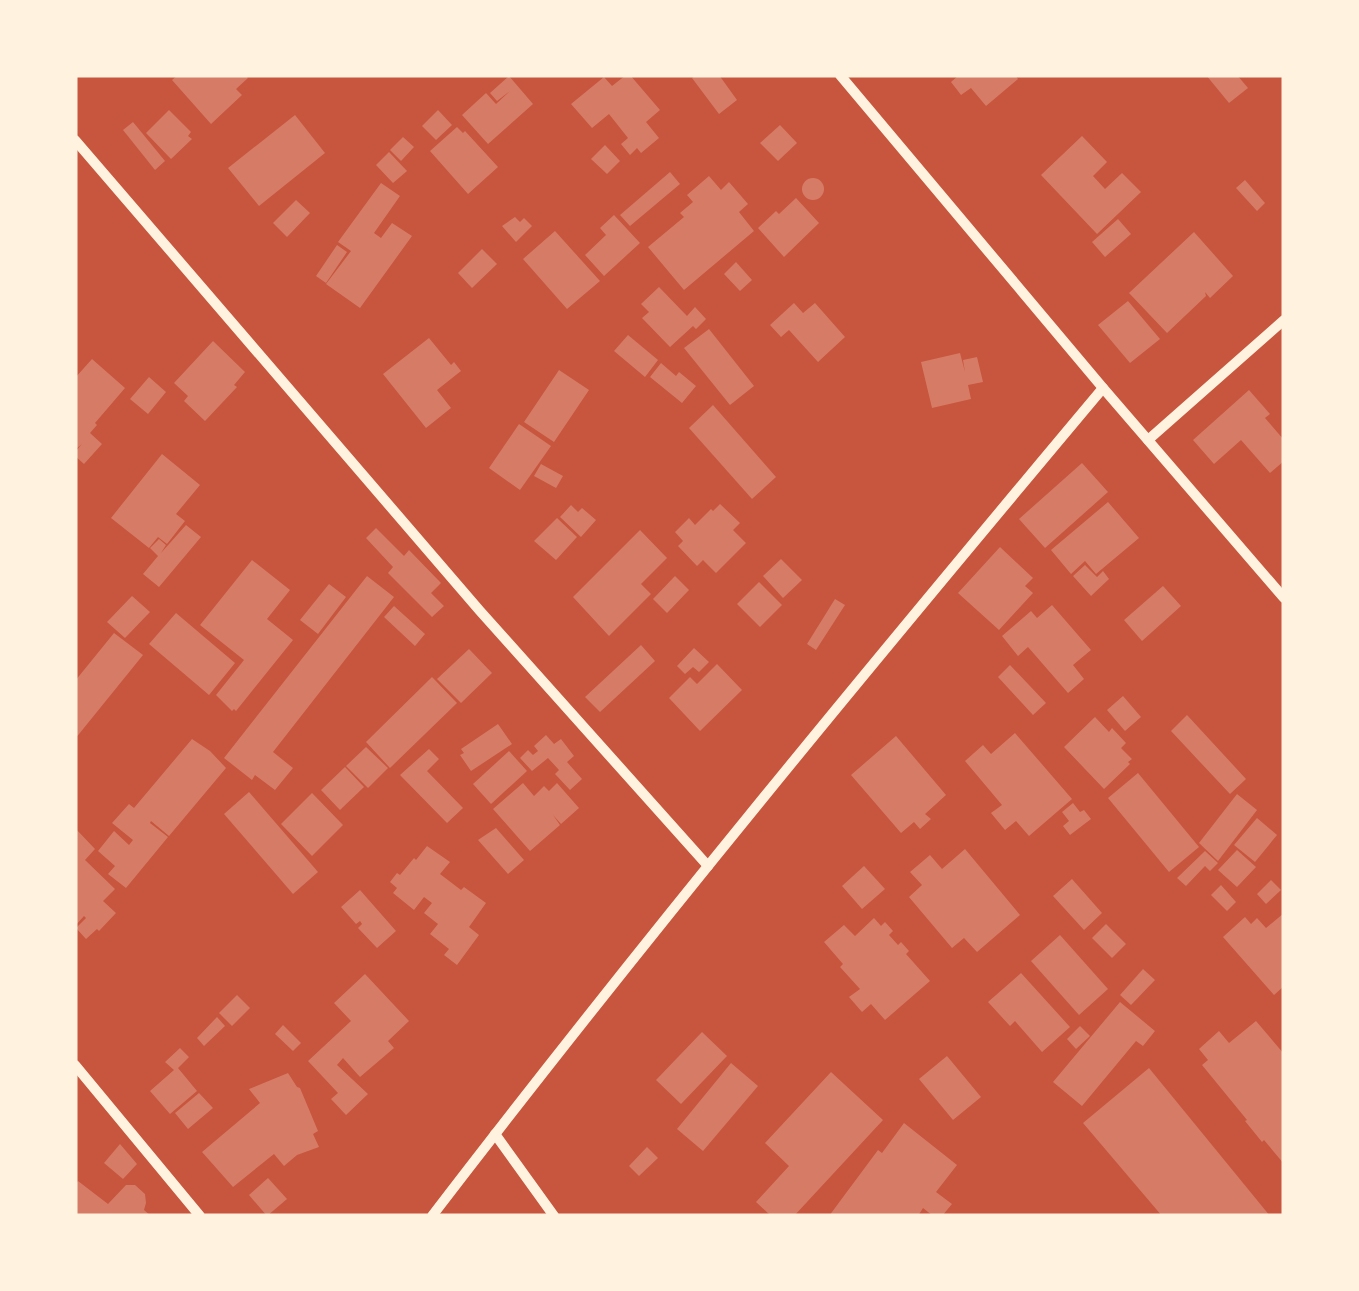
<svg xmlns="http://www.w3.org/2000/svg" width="1359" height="1291" viewBox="0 0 1359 1291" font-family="Poppins,sans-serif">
  <rect width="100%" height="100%" fill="#c8553d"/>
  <g fill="#d67c66">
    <path d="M 178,75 L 245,75 L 248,78 L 236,89 L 242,95 L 211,124 L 172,80 Z"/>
    <path d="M 626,75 L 630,75 L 660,110 L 646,122 L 659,138 L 641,153 L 637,148 L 630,155 L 621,144 L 628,138 L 609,114 L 592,128 L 571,104 L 604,77 L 612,86 Z"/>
    <path d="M 696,75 L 719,75 L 737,100 L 719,114 L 692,78 Z"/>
    <path d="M 959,75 L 1015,75 L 1018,79 L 986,106 L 971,88 L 961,95 L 951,82 Z"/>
    <path d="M 1206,75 L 1237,75 L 1248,88 L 1229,103 Z"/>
    <path d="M 509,76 L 533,104 L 488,144 L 462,115 L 486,93 L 496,104 L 510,91 L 497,101 L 490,93 Z"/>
    <path d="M 169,110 L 191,132 L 188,136 L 192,139 L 171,159 L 146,133 Z"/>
    <path d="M 438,110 L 452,125 L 436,140 L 422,126 Z"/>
    <path d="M 295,115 L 325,153 L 259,206 L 228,168 Z"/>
    <path d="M 133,122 L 165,161 L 155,170 L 123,130 Z"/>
    <path d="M 780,125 L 797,143 L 778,161 L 760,143 Z"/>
    <path d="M 457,127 L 463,133 L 465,131 L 498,167 L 468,194 L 430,151 Z"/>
    <path d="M 1082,136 L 1107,162 L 1093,176 L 1105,189 L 1122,173 L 1141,192 L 1097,234 L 1041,175 Z"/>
    <path d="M 403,137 L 414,147 L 401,161 L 390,150 Z"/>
    <path d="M 605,145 L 620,161 L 607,174 L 591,159 Z"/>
    <path d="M 389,152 L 407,171 L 393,183 L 376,165 Z"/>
    <path d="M 670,172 L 680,184 L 630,226 L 620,215 Z"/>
    <path d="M 709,176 L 721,190 L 729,182 L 748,204 L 739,212 L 754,231 L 684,290 L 648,247 L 684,217 L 680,213 L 693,202 L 687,195 Z"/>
    <circle cx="813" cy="189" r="11"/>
    <path d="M 1245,180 L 1265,203 L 1257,211 L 1236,188 Z"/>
    <path d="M 381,183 L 400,196 L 374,233 L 381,238 L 392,223 L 412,236 L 360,308 L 326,284 L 351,251 L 338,242 Z"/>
    <path d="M 796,198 L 819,223 L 784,257 L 758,228 L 776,211 L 779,214 Z"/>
    <path d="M 296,200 L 310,213 L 287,237 L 273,223 Z"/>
    <path d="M 614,215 L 640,243 L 604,276 L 585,255 L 606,235 L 600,228 Z"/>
    <path d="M 515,217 L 520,222 L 524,218 L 532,226 L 516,242 L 502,226 Z"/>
    <path d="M 1118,219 L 1131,234 L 1105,257 L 1092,242 Z"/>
    <path d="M 555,231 L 600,281 L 567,309 L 523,259 Z"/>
    <path d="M 1194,232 L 1233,276 L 1210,298 L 1205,292 L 1206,296 L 1167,333 L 1129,293 Z"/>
    <path d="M 337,245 L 347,252 L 326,283 L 316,276 Z"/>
    <path d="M 482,249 L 497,264 L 472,288 L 458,273 Z"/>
    <path d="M 736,262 L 752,280 L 740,291 L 724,274 Z"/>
    <path d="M 659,287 L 687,316 L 695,307 L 706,319 L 696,329 L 693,326 L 670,347 L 642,318 L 649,312 L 641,304 Z"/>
    <path d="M 1128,301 L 1160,339 L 1130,363 L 1098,325 Z"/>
    <path d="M 794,303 L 803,313 L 815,303 L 845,337 L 818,362 L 789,330 L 781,337 L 770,325 Z"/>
    <path d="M 709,329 L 754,386 L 730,405 L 684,348 Z"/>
    <path d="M 628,335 L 658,360 L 645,377 L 614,351 Z"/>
    <path d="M 429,338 L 451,365 L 454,362 L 461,371 L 437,390 L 451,408 L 426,428 L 383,374 Z"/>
    <path d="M 213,341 L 245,372 L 234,385 L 237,387 L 205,421 L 184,401 L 188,396 L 174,383 Z"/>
    <path d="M 960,353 L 965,372 L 963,360 L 977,357 L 983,382 L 968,385 L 971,399 L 932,408 L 921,362 Z"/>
    <path d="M 92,359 L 125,388 L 95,423 L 97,425 L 90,433 L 102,444 L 84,464 L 75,456 L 75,452 L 82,444 L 75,450 L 75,378 Z"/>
    <path d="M 661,363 L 676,376 L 679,372 L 696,386 L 682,403 L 650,377 Z"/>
    <path d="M 559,370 L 589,390 L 554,442 L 524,422 Z"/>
    <path d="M 149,377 L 166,392 L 148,414 L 130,399 Z"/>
    <path d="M 1249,390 L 1270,414 L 1265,418 L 1284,440 L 1284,461 L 1270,473 L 1241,440 L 1214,464 L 1193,440 Z"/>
    <path d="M 713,405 L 776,477 L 752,499 L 689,428 Z"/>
    <path d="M 519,424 L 551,446 L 520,490 L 489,468 Z"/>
    <path d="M 162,454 L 200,485 L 176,514 L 185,521 L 167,544 L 158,537 L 149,548 L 111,518 Z"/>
    <path d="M 1082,463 L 1108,492 L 1045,548 L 1019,519 Z"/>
    <path d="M 541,464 L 563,476 L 556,488 L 534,476 Z"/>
    <path d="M 1108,502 L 1139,538 L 1096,574 L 1085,561 L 1071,574 L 1051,550 Z"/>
    <path d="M 720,504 L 740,523 L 733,530 L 746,543 L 716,573 L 703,560 L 697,566 L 678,546 L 683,541 L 675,532 L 689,518 L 695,525 L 711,509 L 713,511 Z"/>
    <path d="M 571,505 L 578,512 L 582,508 L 596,520 L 581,537 L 560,517 Z"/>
    <path d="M 557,518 L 577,537 L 556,560 L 534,541 Z"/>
    <path d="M 186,525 L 201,537 L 159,587 L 143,574 L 158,556 L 150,548 L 159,539 L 166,545 L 161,553 Z"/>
    <path d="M 376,528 L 404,556 L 409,550 L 441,583 L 431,593 L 444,606 L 432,617 L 388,573 L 393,567 L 366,538 Z"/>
    <path d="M 640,530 L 667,558 L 641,584 L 651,594 L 609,636 L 573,597 Z"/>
    <path d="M 1000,547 L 1033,578 L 1025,586 L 1033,593 L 999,630 L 958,593 Z"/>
    <path d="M 781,559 L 802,580 L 783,598 L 763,576 Z"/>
    <path d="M 252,560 L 290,590 L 267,619 L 293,640 L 236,711 L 234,709 L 232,711 L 216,695 L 244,660 L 200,625 Z"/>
    <path d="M 1085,565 L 1097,577 L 1103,571 L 1109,579 L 1091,596 L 1073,576 Z"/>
    <path d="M 367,576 L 394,597 L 273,752 L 293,768 L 275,790 L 255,775 L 252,780 L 224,758 Z"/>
    <path d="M 675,576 L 689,590 L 667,613 L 653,599 Z"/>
    <path d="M 759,582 L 782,605 L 760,627 L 737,604 Z"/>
    <path d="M 329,584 L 346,597 L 318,634 L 300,620 Z"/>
    <path d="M 1163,586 L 1181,606 L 1142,641 L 1124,620 Z"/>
    <path d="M 132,596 L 150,612 L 125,638 L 107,622 Z"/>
    <path d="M 835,599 L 845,605 L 816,650 L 807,644 Z"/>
    <path d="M 1052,605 L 1091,650 L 1073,665 L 1084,679 L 1068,693 L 1028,647 L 1018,656 L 1002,636 L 1031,611 L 1037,618 Z"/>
    <path d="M 394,606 L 425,634 L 415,646 L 384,617 Z"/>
    <path d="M 176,613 L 235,663 L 209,695 L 149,644 Z"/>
    <path d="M 114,633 L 143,655 L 75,739 L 75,681 Z"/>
    <path d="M 641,645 L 655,661 L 600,712 L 585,697 Z"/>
    <path d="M 694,648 L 709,662 L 699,672 L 693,667 L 685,674 L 677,666 Z"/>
    <path d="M 469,649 L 492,673 L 461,703 L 437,679 Z"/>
    <path d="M 717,664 L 742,690 L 700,731 L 669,698 L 690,677 L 697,684 Z"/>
    <path d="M 1010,665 L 1046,703 L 1033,715 L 998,677 Z"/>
    <path d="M 432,677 L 457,703 L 390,768 L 366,742 Z"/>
    <path d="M 1123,696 L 1141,717 L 1125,731 L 1107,710 Z"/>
    <path d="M 1187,715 L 1246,779 L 1230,794 L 1171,731 Z"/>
    <path d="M 1095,717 L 1109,732 L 1112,728 L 1126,743 L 1121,748 L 1132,759 L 1128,762 L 1130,764 L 1104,789 L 1064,747 Z"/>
    <path d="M 498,724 L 512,744 L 471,771 L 460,755 L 464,753 L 461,749 Z"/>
    <path d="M 1015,733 L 1072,799 L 1029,836 L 1016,821 L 1005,830 L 991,813 L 1002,805 L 965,761 L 983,745 L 991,754 Z"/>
    <path d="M 546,735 L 554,744 L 561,739 L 574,756 L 567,762 L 582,779 L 570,790 L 555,774 L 559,770 L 548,758 L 532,771 L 520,758 L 528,750 L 533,755 L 538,751 L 534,746 Z"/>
    <path d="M 896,736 L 946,795 L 925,814 L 931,819 L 920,829 L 914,822 L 901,833 L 851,775 Z"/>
    <path d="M 192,739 L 210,751 L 226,768 L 169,836 L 151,821 L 150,823 L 168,837 L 126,888 L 108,874 L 115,866 L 98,851 L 114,831 L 129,845 L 133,840 L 112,823 L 129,804 L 134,808 Z"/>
    <path d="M 366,747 L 388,768 L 368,788 L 346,766 Z"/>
    <path d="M 429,749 L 439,759 L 427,771 L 463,808 L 447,823 L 400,775 Z"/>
    <path d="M 509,751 L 527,771 L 491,804 L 473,784 Z"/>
    <path d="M 345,767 L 364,787 L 340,810 L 321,790 Z"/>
    <path d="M 1138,773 L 1199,847 L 1169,872 L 1108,798 Z"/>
    <path d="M 523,783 L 534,796 L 544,786 L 549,791 L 557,783 L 579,808 L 561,824 L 553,815 L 560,825 L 530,851 L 493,809 Z"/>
    <path d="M 249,792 L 318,872 L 293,894 L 224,814 Z"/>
    <path d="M 312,793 L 343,825 L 312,856 L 281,824 Z"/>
    <path d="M 1237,794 L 1257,810 L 1218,861 L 1199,843 Z"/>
    <path d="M 1073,803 L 1080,812 L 1084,810 L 1091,819 L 1070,835 L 1063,826 L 1069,821 L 1062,812 Z"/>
    <path d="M 1257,818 L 1277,835 L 1255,862 L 1234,845 Z"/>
    <path d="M 75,828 L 95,849 L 85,860 L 115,889 L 103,901 L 116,913 L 99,931 L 97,929 L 86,939 L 76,928 L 86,918 L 84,916 L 75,926 Z"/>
    <path d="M 496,828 L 524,860 L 508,874 L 478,840 Z"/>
    <path d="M 427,846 L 450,862 L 440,874 L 461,890 L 464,887 L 486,903 L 469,927 L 479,935 L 457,965 L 444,955 L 449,949 L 430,934 L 438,924 L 424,913 L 432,903 L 424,897 L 414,910 L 393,893 L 397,888 L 390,882 L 397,873 L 400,875 L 414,858 L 416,860 Z"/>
    <path d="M 965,849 L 1020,915 L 977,952 L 964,938 L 952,948 L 909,897 L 922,885 L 910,872 L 930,855 L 942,869 Z"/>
    <path d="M 1237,850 L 1256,867 L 1237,887 L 1218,870 Z"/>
    <path d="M 1205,851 L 1218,863 L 1210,871 L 1205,866 L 1186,886 L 1177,878 Z"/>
    <path d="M 864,866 L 885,889 L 862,909 L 842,886 Z"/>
    <path d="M 1072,879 L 1102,913 L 1084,930 L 1053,896 Z"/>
    <path d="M 1271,880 L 1281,890 L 1266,904 L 1257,894 Z"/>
    <path d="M 1221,885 L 1236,902 L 1227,911 L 1211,895 Z"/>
    <path d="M 360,890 L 396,931 L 377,948 L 358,928 L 362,924 L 360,921 L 356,924 L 341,907 Z"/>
    <path d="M 1284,913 L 1284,986 L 1274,995 L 1223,937 L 1245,917 L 1251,924 L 1257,918 L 1266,928 Z"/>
    <path d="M 874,918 L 881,926 L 885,922 L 893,931 L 889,935 L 898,945 L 901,942 L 909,951 L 906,954 L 930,981 L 885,1020 L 871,1004 L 862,1012 L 849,997 L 860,989 L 840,967 L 843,964 L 824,942 L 844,925 L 855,936 Z"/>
    <path d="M 1106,924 L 1126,944 L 1112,958 L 1092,938 Z"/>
    <path d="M 1060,935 L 1108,989 L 1079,1015 L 1031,961 Z"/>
    <path d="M 1143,969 L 1155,980 L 1131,1005 L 1120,995 Z"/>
    <path d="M 1021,973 L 1070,1027 L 1042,1052 L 1015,1021 L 1010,1026 L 988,1002 Z"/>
    <path d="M 365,974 L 409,1021 L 388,1041 L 394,1048 L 360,1077 L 343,1058 L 337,1065 L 368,1094 L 346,1115 L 331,1099 L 338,1093 L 308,1061 L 351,1021 L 334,1003 Z"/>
    <path d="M 237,995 L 250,1008 L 232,1026 L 219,1013 Z"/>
    <path d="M 1120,1002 L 1155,1031 L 1143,1046 L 1136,1041 L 1082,1106 L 1053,1082 Z"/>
    <path d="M 217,1017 L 225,1026 L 204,1046 L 197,1038 Z"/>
    <path d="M 1256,1021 L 1284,1054 L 1284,1164 L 1264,1140 L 1262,1142 L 1245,1121 L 1247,1120 L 1202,1065 L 1208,1060 L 1199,1049 L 1219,1031 L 1229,1043 Z"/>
    <path d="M 283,1025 L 301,1043 L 293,1051 L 275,1034 Z"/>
    <path d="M 1080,1026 L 1090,1036 L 1076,1049 L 1067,1039 Z"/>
    <path d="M 702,1032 L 727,1056 L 681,1104 L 656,1080 Z"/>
    <path d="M 180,1048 L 189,1057 L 178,1068 L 197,1091 L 170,1114 L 150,1091 L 174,1070 L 165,1062 Z"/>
    <path d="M 947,1056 L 981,1097 L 953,1120 L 919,1079 Z"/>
    <path d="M 731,1063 L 758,1086 L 703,1151 L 677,1129 Z"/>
    <path d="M 1149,1068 L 1270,1216 L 1162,1216 L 1083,1123 Z"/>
    <path d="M 831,1072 L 883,1120 L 794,1216 L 771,1216 L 756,1202 L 789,1166 L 765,1143 Z"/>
    <path d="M 288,1073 L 297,1087 L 300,1088 L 318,1131 L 313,1134 L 319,1147 L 297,1155 L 284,1166 L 274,1154 L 233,1187 L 202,1152 L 260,1103 L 249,1089 Z"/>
    <path d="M 199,1093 L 213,1108 L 188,1129 L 175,1113 Z"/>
    <path d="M 904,1123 L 957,1165 L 936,1192 L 952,1204 L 942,1216 L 933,1216 L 923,1208 L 918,1216 L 829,1216 L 878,1150 L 882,1153 Z"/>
    <path d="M 120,1144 L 137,1164 L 123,1179 L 104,1163 Z"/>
    <path d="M 647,1147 L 658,1158 L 639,1176 L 629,1166 Z"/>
    <path d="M 268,1178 L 287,1199 L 267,1216 L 249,1195 Z"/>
    <path d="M 78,1181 L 108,1204 L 126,1185 L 135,1185 L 145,1194 L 146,1203 L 144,1210 L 151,1216 L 75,1216 L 75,1185 Z"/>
  </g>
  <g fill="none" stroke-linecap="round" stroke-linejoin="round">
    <g stroke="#fff3e0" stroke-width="10">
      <path d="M 840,75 L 1103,388 L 1284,598"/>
      <path d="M 75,140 L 480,611 L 708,866"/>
      <path d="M 1148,440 L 1284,320"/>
      <path d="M 75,1065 L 200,1216"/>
      <path d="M 495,1134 L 554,1216"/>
      <path d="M 432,1216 C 648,934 875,660 1103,388"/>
    </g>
  </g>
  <rect width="1359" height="1291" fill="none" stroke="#fff3e0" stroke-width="155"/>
</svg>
